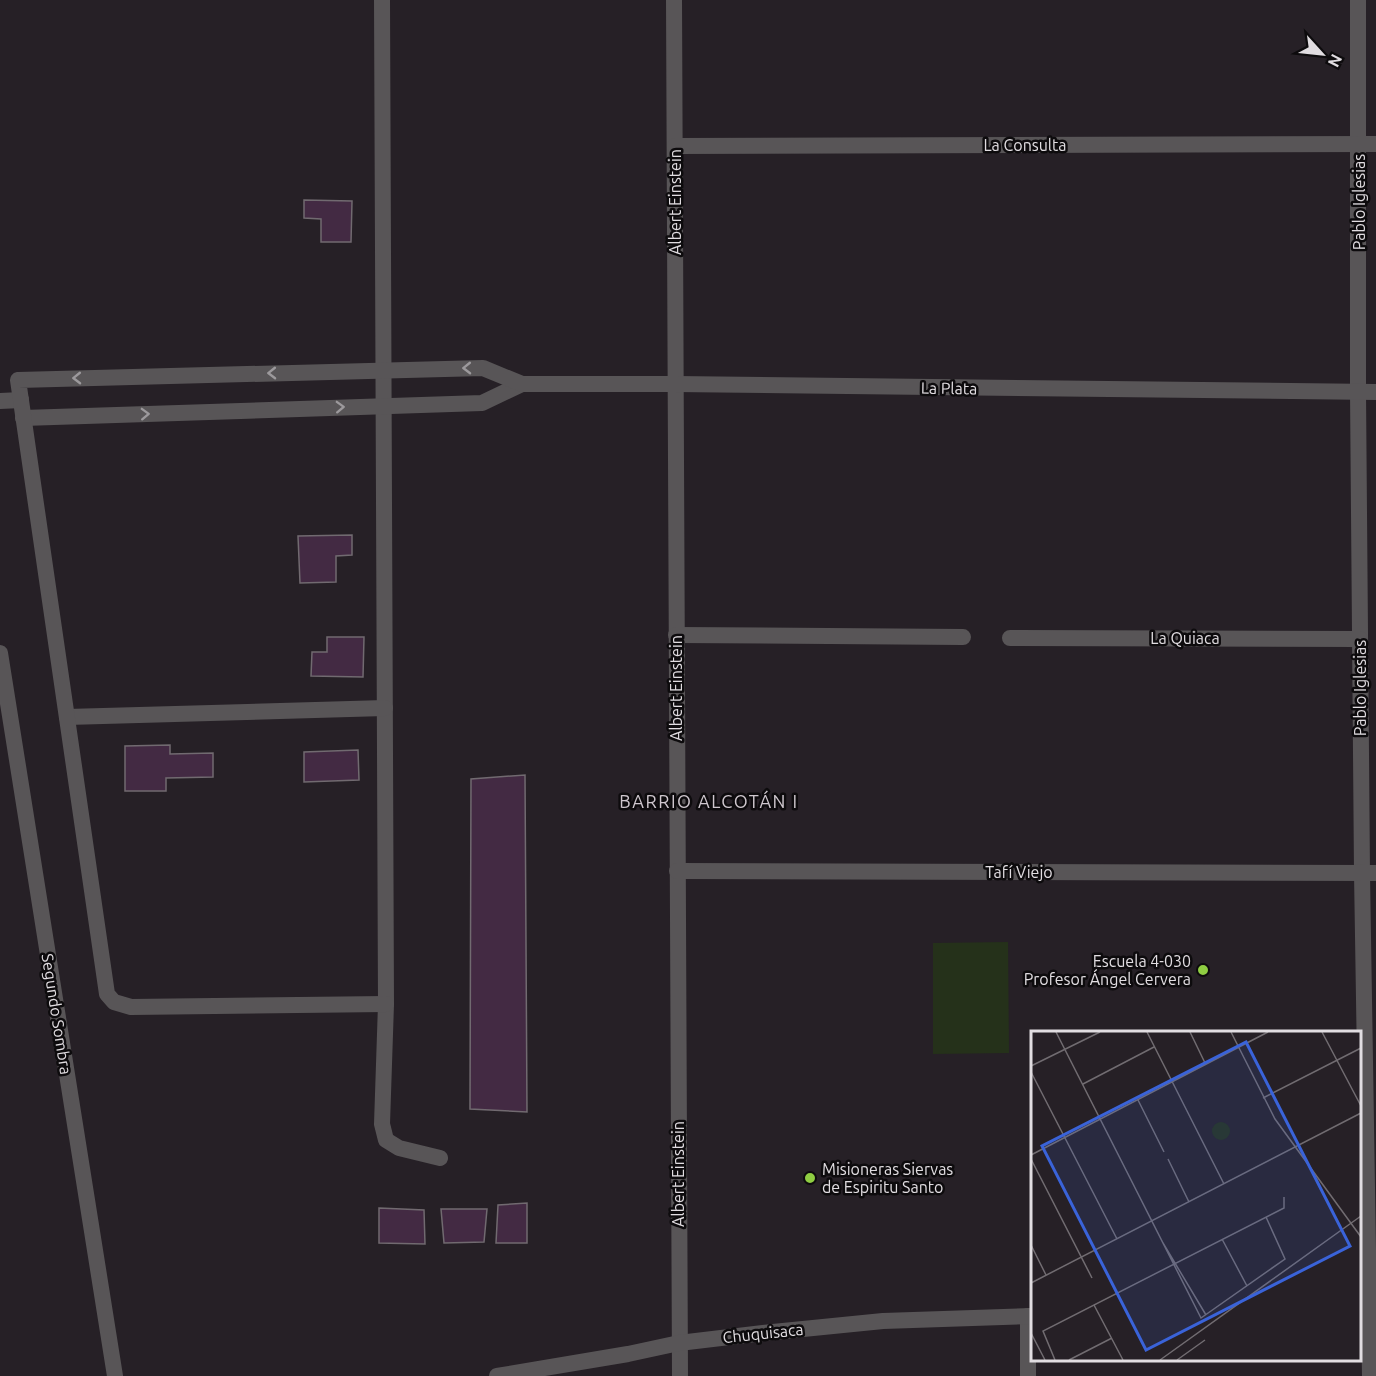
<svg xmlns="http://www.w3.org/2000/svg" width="1376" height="1376" viewBox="0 0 1376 1376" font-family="Ubuntu,sans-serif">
  <rect width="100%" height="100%" fill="#262026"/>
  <path fill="#25311a" d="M 1008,942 L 1009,1053 L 933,1054 L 933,943 Z"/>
  <g fill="#432a43" stroke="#716a70" stroke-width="1.5">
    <path d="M 304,200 L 352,201 L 351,242 L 321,242 L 321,219 L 304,218 Z"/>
    <path d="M 352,535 L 352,555 L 336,556 L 336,582 L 300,583 L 298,536 Z"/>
    <path d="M 327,637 L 364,637 L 363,677 L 311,676 L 312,652 L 327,652 Z"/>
    <path d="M 170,745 L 170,754 L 213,753 L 213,777 L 166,778 L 166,791 L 125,791 L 125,746 Z"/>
    <path d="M 358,750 L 359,780 L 304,782 L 304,752 Z"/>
    <path d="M 525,775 L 527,1112 L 470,1109 L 471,779 Z"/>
    <path d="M 527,1203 L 527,1243 L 496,1243 L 498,1205 Z"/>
    <path d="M 379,1208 L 424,1210 L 425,1244 L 379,1243 Z"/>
    <path d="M 441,1209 L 487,1209 L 484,1242 L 444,1243 Z"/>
  </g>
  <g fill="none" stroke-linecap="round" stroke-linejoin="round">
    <g stroke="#585557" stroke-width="16">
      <path d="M 382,0 L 386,1004 L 382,1124 L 386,1140 L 399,1148 L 440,1158"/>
      <path d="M 674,0 L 680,1376"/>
      <path d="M 1358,0 L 1358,392 L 1362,873 L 1370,1376"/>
      <path d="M 675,146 L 1376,144"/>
      <path d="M 0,401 L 21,400"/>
      <path d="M 23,418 L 482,403 L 522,384"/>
      <path d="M 676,635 L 963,637"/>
      <path d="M 1010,638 L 1360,639"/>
      <path d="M 67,717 L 385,708"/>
      <path d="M 677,871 L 1376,873"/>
      <path d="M 386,1004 L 131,1007 L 114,1002 L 107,994 L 18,380 L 483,368 L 522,384 L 675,384 L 1376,392"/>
      <path d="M 1028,1316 L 1028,1376"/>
    </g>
    <g stroke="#585557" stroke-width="16">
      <path d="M 0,653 L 115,1376"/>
      <path d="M 1360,1325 L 1376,1325"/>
      <path d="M 497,1376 L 628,1354 L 679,1343 L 763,1333 L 883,1321 L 1032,1316"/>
    </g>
  </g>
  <defs><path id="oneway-chevron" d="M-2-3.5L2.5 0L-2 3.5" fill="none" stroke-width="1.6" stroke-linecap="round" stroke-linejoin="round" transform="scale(1.5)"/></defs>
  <g stroke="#9c999c">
    <use href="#oneway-chevron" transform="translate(467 368) rotate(179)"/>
    <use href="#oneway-chevron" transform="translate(272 373) rotate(179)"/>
    <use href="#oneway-chevron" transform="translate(77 378) rotate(179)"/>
    <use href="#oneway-chevron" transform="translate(340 407) rotate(-2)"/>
    <use href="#oneway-chevron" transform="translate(145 414) rotate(-2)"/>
  </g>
  <g fill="#8fcd42" stroke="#0d0b0d" stroke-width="2">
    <circle cx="1203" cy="970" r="6"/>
    <circle cx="810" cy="1178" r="6"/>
  </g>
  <g text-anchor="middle" stroke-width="5" stroke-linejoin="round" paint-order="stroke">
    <g font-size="16" fill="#e1dde1" stroke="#0d0b0d">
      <text x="1025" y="151">La Consulta</text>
      <text transform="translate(675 202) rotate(-90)" y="6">Albert Einstein</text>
      <text transform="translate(1359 202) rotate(-90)" y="6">Pablo Iglesias</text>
      <text transform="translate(949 388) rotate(1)" y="6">La Plata</text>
      <text x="1185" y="644">La Quiaca</text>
      <text transform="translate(676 688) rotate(-90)" y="6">Albert Einstein</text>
      <text transform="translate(1360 688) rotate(-90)" y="6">Pablo Iglesias</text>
      <text x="1019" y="878">Tafí Viejo</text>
      <text transform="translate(57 1014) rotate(81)" y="6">Segundo Sombra</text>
      <text transform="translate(678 1174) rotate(-90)" y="6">Albert Einstein</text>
      <text transform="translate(763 1333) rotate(-6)" y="6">Chuquisaca</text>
    </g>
    <g font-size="16" fill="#e1dde1" stroke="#0d0b0d" text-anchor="end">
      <text x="1191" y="967">Escuela 4-030<tspan x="1191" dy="18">Profesor Ángel Cervera</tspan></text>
      <text x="822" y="1175" text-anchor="start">Misioneras Siervas<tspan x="822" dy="18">de Espiritu Santo</tspan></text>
    </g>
    <g font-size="18" letter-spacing="1.5" fill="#cfc7ce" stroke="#0d0b0d">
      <text x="709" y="808">BARRIO ALCOTÁN I</text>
    </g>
  </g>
  <g transform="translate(1031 1031)">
    <rect width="330" height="330" fill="#262026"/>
    <path d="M181 100a9 9 0 1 1 18 0a9 9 0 1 1-18 0Z" fill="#25311a"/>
    <path fill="none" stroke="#716c71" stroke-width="1.5" d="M 25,1 L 170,287 L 254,228 L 235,186M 116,1 L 193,153M 159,1 L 175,34M 200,1 L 244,88 L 330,206M 291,1 L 330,75M 0,35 L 69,1M 0,41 L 86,208M 52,53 L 123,16M 232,67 L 330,17M 107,69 L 133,121M 0,124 L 237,1M 0,128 L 61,247M 137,128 L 158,171M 191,208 L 216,255M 132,212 L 175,284M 0,214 L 15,244M 0,252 L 330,82M 63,274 L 92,329M 0,302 L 14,329M 24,329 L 12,300 L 253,177 L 253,166M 38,329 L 81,307M 129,329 L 330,185M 146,329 L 174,309"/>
    <path fill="#3a63d9" fill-opacity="0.15" stroke="#3a63d9" stroke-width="3" d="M 215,11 L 319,215 L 115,319 L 11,115 Z"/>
    <rect width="330" height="330" fill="none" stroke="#e1dde1" stroke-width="3"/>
  </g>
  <g transform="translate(1322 54) rotate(117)" stroke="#0d0b0d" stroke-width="4.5" paint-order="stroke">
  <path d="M0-4.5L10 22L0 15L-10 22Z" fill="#e1dde1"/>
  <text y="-9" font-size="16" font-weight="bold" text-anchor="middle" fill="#e1dde1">N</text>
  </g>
</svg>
